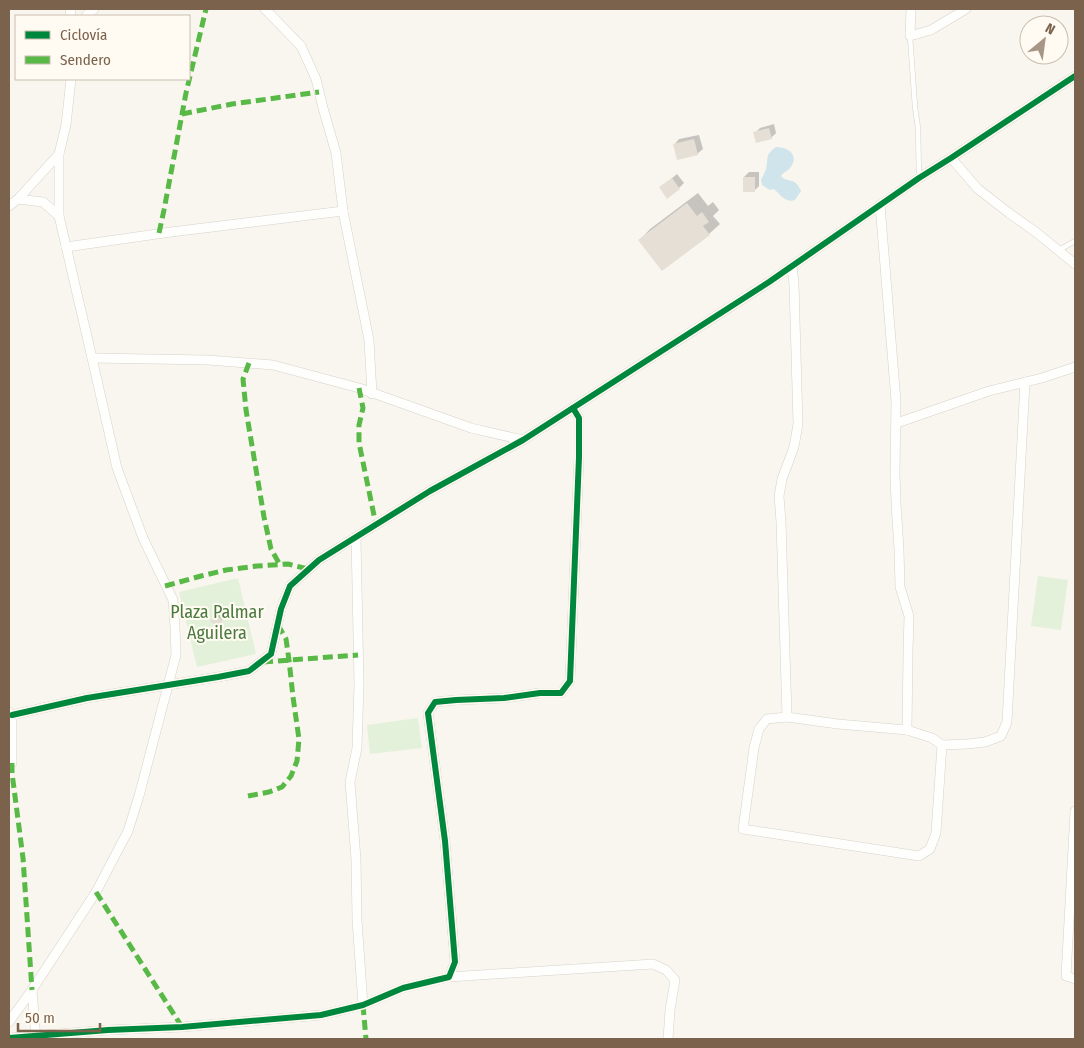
<svg xmlns="http://www.w3.org/2000/svg" width="1084" height="1048" viewBox="0 0 1084 1048" font-family="'Fira Sans Condensed',sans-serif">
  <rect width="100%" height="100%" fill="#f9f6ef"/>
  <g fill="#e4f1da">
    <path d="M 1038,576 L 1068,580 L 1061,630 L 1031,626 Z"/>
    <path d="M 238,578 L 256,654 L 197,667 L 179,592 Z"/>
    <path d="M 418,718 L 422,748 L 370,754 L 367,725 Z"/>
  </g>
  <path fill="#cfe5eb" d="M 776,147 C 788,147 800,155 790,168 C 787,172 784,171 781,176 C 788,184 795,176 801,191 L 795,200 C 785,203 781,195 774,189 L 770,190 L 762,185 L 761,180 C 763,176 765,172 766,169 C 769,157 764,156 776,147 Z"/>
  <g fill="#0003">
    <path d="M 774,124 L 776,133 L 771,138 L 755,133 L 760,128 Z"/>
    <path d="M 699,135 L 703,149 L 697,154 L 674,145 L 679,139 Z"/>
    <path d="M 749,172 L 759,172 L 759,186 L 754,191 L 744,177 Z"/>
    <path d="M 677,174 L 684,183 L 679,188 L 660,188 Z"/>
    <path d="M 698,193 L 708,206 L 713,202 L 719,210 L 713,216 L 720,224 L 709,234 L 640,240 L 650,229 Z"/>
    <path d="M 219,614 L 224,618 L 217,625 L 212,621 Z"/>
  </g>
  <g fill="#e6dfd6">
    <path d="M 769,128 L 772,139 L 756,143 L 753,132 Z"/>
    <path d="M 694,139 L 698,155 L 677,160 L 673,144 Z"/>
    <rect x="743" y="177" width="12" height="15"/>
    <path d="M 672,178 L 680,189 L 667,199 L 659,187 Z"/>
    <path d="M 687,203 L 697,216 L 702,212 L 709,222 L 703,226 L 710,235 L 662,271 L 638,240 Z"/>
    <path d="M 216,615 L 223,621 L 217,627 L 210,621 Z"/>
  </g>
  <g fill="none" stroke-linecap="round" stroke-linejoin="round">
    <g stroke="#d7d2ca" stroke-width="5.5">
      <g id="lane">
        <path d="M 910,36 L 915,107 L 918,128 L 919,177"/>
        <path d="M 1059,250 L 1075,241"/>
      </g>
    </g>
    <g stroke="#d7d2ca" stroke-width="10">
      <g id="street">
        <path d="M 70,9 L 71,16"/>
        <path d="M 265,9 L 301,46 L 316,79 L 323,108 L 336,153 L 343,211 L 369,340 L 372,394"/>
        <path d="M 911,9 L 910,36 L 931,30 L 966,9"/>
        <path d="M 86,16 L 94,9"/>
        <path d="M 951,158 L 978,189 L 1009,213 L 1037,233 L 1075,264"/>
        <path d="M 18,199 L 43,202 L 59,216"/>
        <path d="M 880,205 L 896,401 L 895,474 L 896,503 L 899,549 L 900,587 L 909,616 L 908,652 L 907,730"/>
        <path d="M 9,206 L 18,199 L 59,154 L 66,125 L 71,79"/>
        <path d="M 66,247 L 171,232 L 343,211"/>
        <path d="M 92,358 L 208,360 L 273,365 L 359,388 L 471,428 L 523,440"/>
        <path d="M 897,423 L 989,391 L 1042,378 L 1075,367"/>
        <path d="M 356,537 L 359,684 L 357,748 L 350,782 L 356,859 L 357,920 L 363,1005"/>
        <path d="M 9,712 L 12,715 L 12,763 L 9,763"/>
        <path d="M 12,715 L 87,698 L 218,677 L 249,671 L 271,654 L 281,609 L 290,586 L 319,560 L 430,491 L 523,440 L 769,282 L 919,178 L 951,158 L 1075,76"/>
        <path d="M 787,717 L 838,724 L 907,730 L 932,738 L 942,745 L 936,833 L 930,849 L 919,856 L 743,829 L 754,748 L 759,729 L 767,719 Z"/>
        <path d="M 787,717 L 781,522 L 779,496 L 782,479 L 794,447 L 798,424 L 794,284 L 792,266"/>
        <path d="M 942,745 L 968,744 L 985,742 L 1001,736 L 1007,722 L 1025,382"/>
        <path d="M 1075,811 L 1066,976 L 1075,979"/>
        <path d="M 449,977 L 653,964 L 666,970 L 675,980 L 670,1010 L 668,1039"/>
        <path d="M 32,990 L 36,1039"/>
        <path d="M 9,1022 L 32,990 L 96,892 L 128,831 L 139,796 L 176,655 L 175,627 L 173,600 L 143,538 L 117,468 L 92,358 L 59,216 L 59,154"/>
        <path d="M 9,1038 L 108,1030 L 182,1027 L 321,1015 L 363,1005 L 403,988 L 449,977 L 455,962 L 445,841 L 428,713 L 435,702 L 456,700 L 504,698 L 540,693 L 561,693 L 570,681 L 579,457 L 579,418 L 573,408"/>
      </g>
    </g>
    <use href="#lane" stroke="#fefefd" stroke-width="4.5"/>
    <use href="#street" stroke="#fefefd" stroke-width="9"/>
    <g stroke="#58b947" stroke-width="5" stroke-dasharray="10 5" stroke-linecap="butt">
      <path d="M 182,114 L 232,104 L 319,92"/>
      <path d="M 159,233 L 164,210 L 186,93 L 206,9"/>
      <path d="M 249,363 L 243,379 L 246,410 L 264,517 L 271,549 L 280,565"/>
      <path d="M 359,388 L 363,408 L 359,425 L 359,443 L 376,525"/>
      <path d="M 165,586 L 201,576 L 226,570 L 257,566 L 288,564 L 308,569"/>
      <path d="M 263,662 L 358,655"/>
      <path d="M 12,763 L 12,773 L 23,858 L 32,990"/>
      <path d="M 248,796 L 269,792 L 282,787 L 291,776 L 297,761 L 299,739 L 293,697 L 289,660 L 286,639 L 278,625"/>
      <path d="M 96,892 L 182,1027"/>
      <path d="M 363,1005 L 366,1039"/>
    </g>
    <g stroke="#fffbf2" stroke-width="9">
      <g id="cycleway">
        <path d="M 12,715 L 87,698 L 218,677 L 249,671 L 271,654 L 281,609 L 290,586 L 319,560 L 430,491 L 523,440 L 769,282 L 919,178 L 951,158 L 1075,76"/>
        <path d="M 9,1038 L 108,1030 L 182,1027 L 321,1015 L 363,1005 L 403,988 L 449,977 L 455,962 L 445,841 L 428,713 L 435,702 L 456,700 L 504,698 L 540,693 L 561,693 L 570,681 L 579,457 L 579,418 L 573,408"/>
      </g>
    </g>
    <use href="#cycleway" stroke="#00873e" stroke-width="6"/>
  </g>
  <g text-anchor="middle" stroke-width="4" stroke-linejoin="round" paint-order="stroke">
    <g font-size="18" fill="#4b7a40" stroke="#fffbf2">
      <text x="217" y="618">Plaza Palmar<tspan x="217" dy="21">Aguilera</tspan></text>
    </g>
  </g>
  <rect width="1084" height="1048" fill="none" stroke="#7b624c" stroke-width="20"/>
  <rect x="15" y="15" width="175" height="65" fill="#fffbf2" stroke="#cabeb0"/>
  <rect x="25" y="31" width="25" height="8" fill="#00873e" stroke="#cabeb0"/>
  <text x="60" y="40" font-size="15" fill="#7b624c">Ciclovía</text>
  <rect x="25" y="56" width="25" height="8" fill="#58b947" stroke="#cabeb0"/>
  <text x="60" y="65" font-size="15" fill="#7b624c">Sendero</text>
  <g transform="translate(1044 40) rotate(29)"><circle r="24" fill="#fffbf2" stroke="#cabeb0"/>
  <path d="M0-4L9 19L0 12L-9 19Z" fill="#a79685"/>
  <text y="-8" font-size="14" font-weight="bold" text-anchor="middle" fill="#7b624c">N</text>
  </g>
  <path d="M18 1023v8h82v-8" fill="none" stroke="#7b624c" stroke-width="2.5"/>
  <text x="25" y="1023" font-size="15" fill="#7b624c" stroke="#fffbf2" stroke-width="4" paint-order="stroke">50 m</text>
</svg>
